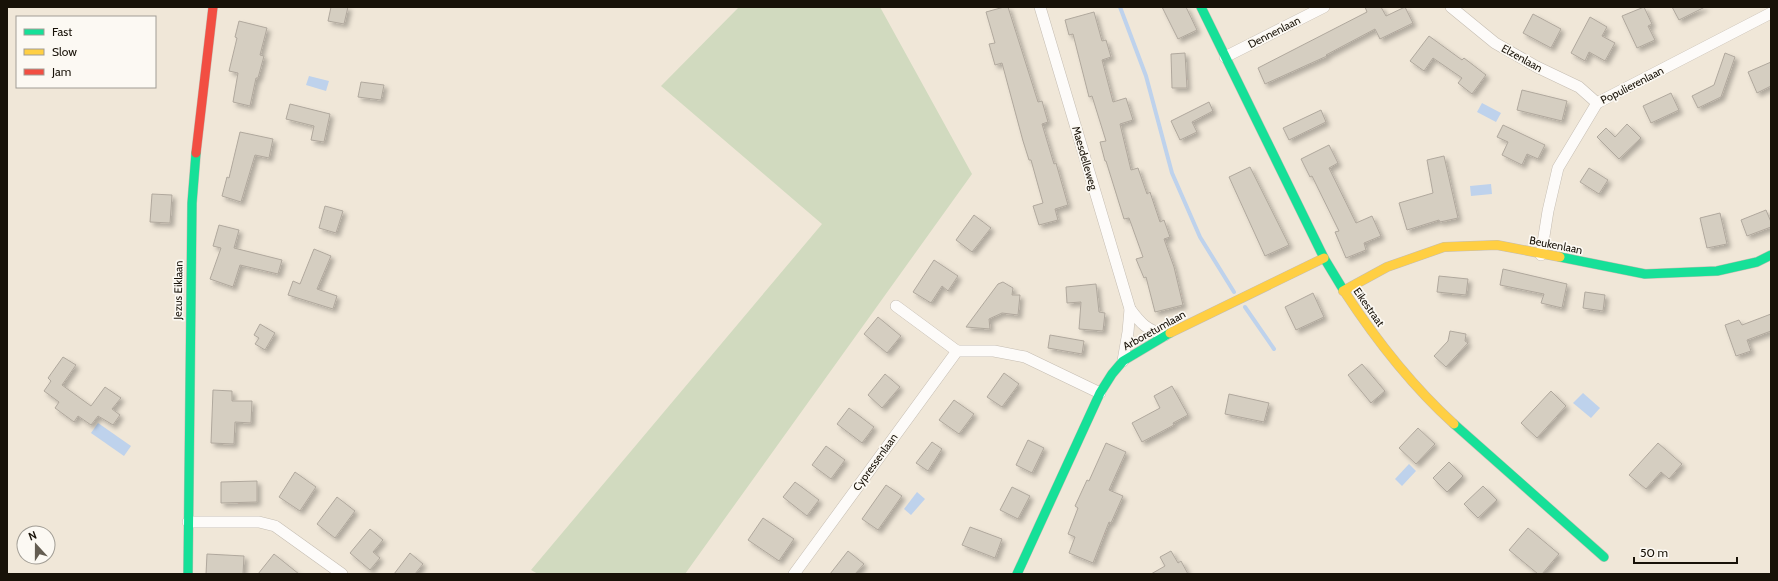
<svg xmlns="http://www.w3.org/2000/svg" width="1778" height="581" viewBox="0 0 1778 581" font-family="Cabin,sans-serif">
  <defs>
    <filter id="shadow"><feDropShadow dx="3.5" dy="3.5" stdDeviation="2" flood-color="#0004"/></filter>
  </defs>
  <rect width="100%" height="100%" fill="#f0e7d8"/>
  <path fill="#d1dabf" d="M 739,7 L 880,7 L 972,174 L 685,574 L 538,574 L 531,570 L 822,224 L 661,86 Z"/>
  <g fill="#bed2ec">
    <path d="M 309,76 L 329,81 L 326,91 L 306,85 Z"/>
    <path d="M 1482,103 L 1501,113 L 1496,122 L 1477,112 Z"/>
    <path d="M 1491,184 L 1492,194 L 1471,196 L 1470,186 Z"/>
    <path d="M 1583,393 L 1600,408 L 1591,418 L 1573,403 Z"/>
    <path d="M 98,423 L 131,446 L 124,456 L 91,433 Z"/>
    <path d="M 1409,464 L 1416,471 L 1402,486 L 1395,479 Z"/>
    <path d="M 917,492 L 925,499 L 911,515 L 904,509 Z"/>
  </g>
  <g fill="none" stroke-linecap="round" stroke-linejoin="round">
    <g stroke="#bed2ec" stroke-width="4">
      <path d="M 1120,7 L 1146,76 L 1172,173 L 1200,237 L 1234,292"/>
      <path d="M 1245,307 L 1274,349"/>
    </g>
  </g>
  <g fill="#d5cec1" stroke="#b0a89d" filter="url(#shadow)">
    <path d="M 331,7 L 348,7 L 344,24 L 328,21 Z"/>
    <path d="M 1004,7 L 1008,7 L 1038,102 L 1042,101 L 1048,122 L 1042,124 L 1054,164 L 1056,163 L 1068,205 L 1055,209 L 1058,220 L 1039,225 L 1033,206 L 1043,203 L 1031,160 L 1029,160 L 1023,141 L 1002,63 L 995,65 L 989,44 L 995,43 L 986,12 Z"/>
    <path d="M 1162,7 L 1186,7 L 1197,30 L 1178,39 Z"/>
    <path d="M 1365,7 L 1381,7 L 1386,16 L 1405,7 L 1413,23 L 1380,39 L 1375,29 L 1326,55 L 1327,56 L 1265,84 L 1258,68 L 1367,12 Z"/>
    <path d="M 1644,7 L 1652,24 L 1648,26 L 1655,40 L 1637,48 L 1622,16 Z"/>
    <path d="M 1672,7 L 1705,7 L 1679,20 Z"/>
    <path d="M 1094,12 L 1102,41 L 1106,40 L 1111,57 L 1102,60 L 1113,102 L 1126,98 L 1133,120 L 1120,124 L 1131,170 L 1138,168 L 1147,194 L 1150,192 L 1160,222 L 1164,220 L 1170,237 L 1164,239 L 1174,267 L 1183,305 L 1155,312 L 1146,277 L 1144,278 L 1136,259 L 1143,257 L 1129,218 L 1124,219 L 1106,161 L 1105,161 L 1100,142 L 1106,141 L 1092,96 L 1089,97 L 1073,34 L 1069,35 L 1065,20 Z"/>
    <path d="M 1533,14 L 1561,29 L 1551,48 L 1523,33 Z"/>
    <path d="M 1590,17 L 1607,27 L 1602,36 L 1615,43 L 1605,61 L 1589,52 L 1585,61 L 1571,53 Z"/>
    <path d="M 239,21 L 267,28 L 260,55 L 264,56 L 258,78 L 256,78 L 250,106 L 233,102 L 238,73 L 229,71 L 237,38 L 235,37 Z"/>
    <path d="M 1429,36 L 1462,60 L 1464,58 L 1486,75 L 1472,94 L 1458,83 L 1462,78 L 1433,58 L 1424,71 L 1410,61 Z"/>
    <path d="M 1185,53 L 1187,88 L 1172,88 L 1171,54 Z"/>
    <path d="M 1725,53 L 1735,57 L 1721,97 L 1698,108 L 1692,96 L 1714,85 Z"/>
    <path d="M 1771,62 L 1771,86 L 1757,93 L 1748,72 Z"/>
    <path d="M 361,82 L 384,85 L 381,100 L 358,97 Z"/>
    <path d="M 1522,90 L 1567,101 L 1562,121 L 1517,110 Z"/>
    <path d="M 1671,93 L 1679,110 L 1651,123 L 1643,106 Z"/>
    <path d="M 1209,102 L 1213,111 L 1192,122 L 1197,132 L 1180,140 L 1171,121 Z"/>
    <path d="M 290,104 L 330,114 L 324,142 L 311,140 L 314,126 L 286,119 Z"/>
    <path d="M 1321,110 L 1326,122 L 1289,140 L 1283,128 Z"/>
    <path d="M 1627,124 L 1641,138 L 1619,159 L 1597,137 L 1606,128 L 1615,137 Z"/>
    <path d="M 1503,125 L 1545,145 L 1538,159 L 1527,154 L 1522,165 L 1502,155 L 1508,142 L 1497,137 Z"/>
    <path d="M 240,132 L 273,139 L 269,158 L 255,155 L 241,202 L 222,196 L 227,177 L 229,178 Z"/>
    <path d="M 1329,145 L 1338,163 L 1329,168 L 1356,223 L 1372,216 L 1381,236 L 1364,243 L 1366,250 L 1346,258 L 1335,232 L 1339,231 L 1312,176 L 1310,177 L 1301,159 Z"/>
    <path d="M 1444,156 L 1458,218 L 1440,222 L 1439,220 L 1407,230 L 1399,203 L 1433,193 L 1427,160 Z"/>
    <path d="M 1250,167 L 1289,245 L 1265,256 L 1229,177 Z"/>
    <path d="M 1589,168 L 1608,180 L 1599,194 L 1580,182 Z"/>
    <path d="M 152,194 L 172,195 L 170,223 L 150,222 Z"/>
    <path d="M 325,206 L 343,211 L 336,233 L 319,228 Z"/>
    <path d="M 1766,210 L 1771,222 L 1771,227 L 1747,236 L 1741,220 Z"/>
    <path d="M 1720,213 L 1727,244 L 1707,248 L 1700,218 Z"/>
    <path d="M 974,215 L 991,228 L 972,252 L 956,240 Z"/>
    <path d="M 219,225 L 239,230 L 234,248 L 282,260 L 278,274 L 240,265 L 233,287 L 210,279 L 221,248 L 213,246 Z"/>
    <path d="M 314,249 L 331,256 L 317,289 L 337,296 L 333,309 L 288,295 L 293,281 L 300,284 Z"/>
    <path d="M 934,260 L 958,276 L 948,291 L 942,286 L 931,303 L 913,292 Z"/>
    <path d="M 1503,269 L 1567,284 L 1562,308 L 1541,303 L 1544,294 L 1500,285 Z"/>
    <path d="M 1439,276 L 1468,279 L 1466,295 L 1437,292 Z"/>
    <path d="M 1003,282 L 1013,288 L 1012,295 L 1020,295 L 1018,315 L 1002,313 L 989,319 L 990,329 L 966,327 L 998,284 Z"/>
    <path d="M 1096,284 L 1099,312 L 1105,313 L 1103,331 L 1079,329 L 1081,302 L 1067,303 L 1066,287 Z"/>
    <path d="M 1585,292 L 1605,295 L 1603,311 L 1583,308 Z"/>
    <path d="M 1313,293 L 1324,317 L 1296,330 L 1285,307 Z"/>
    <path d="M 1771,314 L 1771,331 L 1747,340 L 1751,351 L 1736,356 L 1725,325 L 1739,320 L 1742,325 Z"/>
    <path d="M 878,317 L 901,336 L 887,353 L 864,334 Z"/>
    <path d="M 260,324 L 275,333 L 265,350 L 255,344 L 259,338 L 254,335 Z"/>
    <path d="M 1450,331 L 1466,334 L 1465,341 L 1468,343 L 1446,367 L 1434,356 L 1448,341 Z"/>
    <path d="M 1050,335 L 1084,341 L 1082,354 L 1048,348 Z"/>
    <path d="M 63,357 L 76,365 L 62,385 L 91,406 L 105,387 L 121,398 L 112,409 L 120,415 L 113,425 L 98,416 L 91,425 L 78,416 L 74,422 L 55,408 L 59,402 L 44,391 L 51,381 L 48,378 Z"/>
    <path d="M 1362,364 L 1385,391 L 1371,403 L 1348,375 Z"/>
    <path d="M 1004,373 L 1019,384 L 1002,407 L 987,397 Z"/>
    <path d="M 885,374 L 900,387 L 882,408 L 868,395 Z"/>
    <path d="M 1172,386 L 1188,415 L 1173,423 L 1174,425 L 1142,442 L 1132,423 L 1160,408 L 1154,396 Z"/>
    <path d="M 213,390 L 232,391 L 232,401 L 252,401 L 251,423 L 235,422 L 234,444 L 211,443 Z"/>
    <path d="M 1551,391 L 1566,406 L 1537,438 L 1521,423 Z"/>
    <path d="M 1229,394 L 1269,403 L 1264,422 L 1225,414 Z"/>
    <path d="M 954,400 L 974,414 L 959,434 L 939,420 Z"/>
    <path d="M 849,408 L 874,427 L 862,443 L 837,424 Z"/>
    <path d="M 1418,428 L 1435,444 L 1416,464 L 1399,448 Z"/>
    <path d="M 1028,440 L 1044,448 L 1032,473 L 1016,465 Z"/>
    <path d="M 932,442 L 942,449 L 928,471 L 916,463 Z"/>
    <path d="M 1106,443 L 1126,452 L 1109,490 L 1123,496 L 1111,523 L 1109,522 L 1093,563 L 1069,553 L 1075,537 L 1068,534 L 1078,508 L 1075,506 L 1087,480 L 1089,481 Z"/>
    <path d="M 1658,443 L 1682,464 L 1669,479 L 1661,472 L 1646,489 L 1629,475 Z"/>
    <path d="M 826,446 L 845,460 L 831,479 L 812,465 Z"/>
    <path d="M 1449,462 L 1463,476 L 1447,492 L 1433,478 Z"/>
    <path d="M 295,472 L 316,487 L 300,511 L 279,497 Z"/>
    <path d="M 257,481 L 257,502 L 221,503 L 221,482 Z"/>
    <path d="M 795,482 L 819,500 L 807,516 L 783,497 Z"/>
    <path d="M 886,485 L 902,496 L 878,530 L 862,519 Z"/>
    <path d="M 1483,486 L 1497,500 L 1478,518 L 1464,504 Z"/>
    <path d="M 1012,487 L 1030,496 L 1018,519 L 1000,510 Z"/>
    <path d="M 337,497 L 355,511 L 335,538 L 317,524 Z"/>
    <path d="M 763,518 L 794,539 L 779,561 L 748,540 Z"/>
    <path d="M 970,527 L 1002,539 L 995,558 L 962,545 Z"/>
    <path d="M 1528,528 L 1559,554 L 1542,574 L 1538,574 L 1509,550 Z"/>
    <path d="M 370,529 L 383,540 L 373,552 L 380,558 L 370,570 L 350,553 Z"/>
    <path d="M 848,551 L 864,564 L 855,574 L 830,574 Z"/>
    <path d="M 1171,551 L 1178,563 L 1181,561 L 1188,574 L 1151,574 L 1165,566 L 1160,557 Z"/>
    <path d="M 410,553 L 423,564 L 415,574 L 394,574 Z"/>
    <path d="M 207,554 L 244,556 L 243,574 L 206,574 Z"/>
    <path d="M 274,554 L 299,574 L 258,574 Z"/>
  </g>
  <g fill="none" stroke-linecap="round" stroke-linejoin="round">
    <g stroke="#c5bdb2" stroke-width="12">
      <g id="street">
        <path d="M 1040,7 L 1130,309 L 1128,332 L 1123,361"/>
        <path d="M 1451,7 L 1495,43 L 1537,67 L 1579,87 L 1597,103"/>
        <path d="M 1225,57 L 1324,7"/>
        <path d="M 1541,255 L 1548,211 L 1558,168 L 1597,103 L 1771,13"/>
        <path d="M 896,306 L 957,351"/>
        <path d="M 1130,309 C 1141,324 1147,330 1165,335"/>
        <path d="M 188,522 L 259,522 L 275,526 L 342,574"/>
        <path d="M 794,574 L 957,351 L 994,351 L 1025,357 L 1100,393"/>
      </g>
    </g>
    <g stroke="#c5bdb2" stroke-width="10">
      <g id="fast">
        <path d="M 1201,7 L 1324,258 L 1344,291"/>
        <path d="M 1560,257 L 1645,274 L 1717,271 L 1757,262 L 1771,255"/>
        <path d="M 1454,424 L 1604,557"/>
        <path d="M 188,574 L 192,203 L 196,153"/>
        <path d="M 1017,574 L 1100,393 L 1112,374 L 1123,361 L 1170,333"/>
      </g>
    </g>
    <g stroke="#c5bdb2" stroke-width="10">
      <g id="slow">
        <path d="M 1343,291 L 1387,267 L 1444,247 L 1497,245 L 1560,257"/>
        <path d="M 1344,291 C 1376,340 1411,385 1454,424"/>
        <path d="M 1170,333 L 1324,258"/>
      </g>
    </g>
    <g stroke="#c5bdb2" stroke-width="10">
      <path id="jam" d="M 196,153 L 213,7"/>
    </g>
    <use href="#street" stroke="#fdfbf9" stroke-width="11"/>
    <use href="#fast" stroke="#16e098" stroke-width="9"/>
    <use href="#slow" stroke="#ffcf43" stroke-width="9"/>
    <use href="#jam" stroke="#f24e42" stroke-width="9"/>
  </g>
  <g text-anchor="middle" stroke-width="3.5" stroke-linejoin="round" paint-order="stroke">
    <g font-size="11" fill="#181208" stroke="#fcf9f3">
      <text transform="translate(1274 32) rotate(-27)" y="4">Dennenlaan</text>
      <text transform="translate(1522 58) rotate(29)" y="4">Elzenlaan</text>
      <text transform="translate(1632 85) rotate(-27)" y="4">Populierenlaan</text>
      <text transform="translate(1085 158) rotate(74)" y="4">Maesdelleweg</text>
      <text transform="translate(1556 245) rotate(11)" y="4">Beukenlaan</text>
      <text transform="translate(178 290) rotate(-89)" y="4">Jezus Eiklaan</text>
      <text transform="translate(1369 307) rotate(55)" y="4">Eikestraat</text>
      <text transform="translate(1154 330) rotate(-29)" y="4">Arboretumlaan</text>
      <text transform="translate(875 462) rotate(-54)" y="4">Cypressenlaan</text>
    </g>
  </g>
  <rect width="1778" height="581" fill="none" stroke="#181208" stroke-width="16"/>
  <rect x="16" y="16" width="140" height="72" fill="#fcf9f3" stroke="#a19d95"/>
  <rect x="24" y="29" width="20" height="6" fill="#16e098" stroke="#a19d95"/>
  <text x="52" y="36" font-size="12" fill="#181208">Fast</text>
  <rect x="24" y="49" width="20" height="6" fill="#ffcf43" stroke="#a19d95"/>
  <text x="52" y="56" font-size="12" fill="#181208">Slow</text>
  <rect x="24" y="69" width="20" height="6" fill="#f24e42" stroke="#a19d95"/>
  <text x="52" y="76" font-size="12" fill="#181208">Jam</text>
  <g transform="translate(36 545) rotate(339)"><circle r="19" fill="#fcf9f3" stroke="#a19d95"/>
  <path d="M0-3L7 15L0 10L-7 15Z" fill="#645d51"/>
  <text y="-6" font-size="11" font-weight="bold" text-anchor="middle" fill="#181208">N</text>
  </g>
  <path d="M1634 557v6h103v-6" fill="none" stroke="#181208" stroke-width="2"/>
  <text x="1640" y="557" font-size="12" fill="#181208" stroke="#fcf9f3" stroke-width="3" paint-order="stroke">50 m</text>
</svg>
